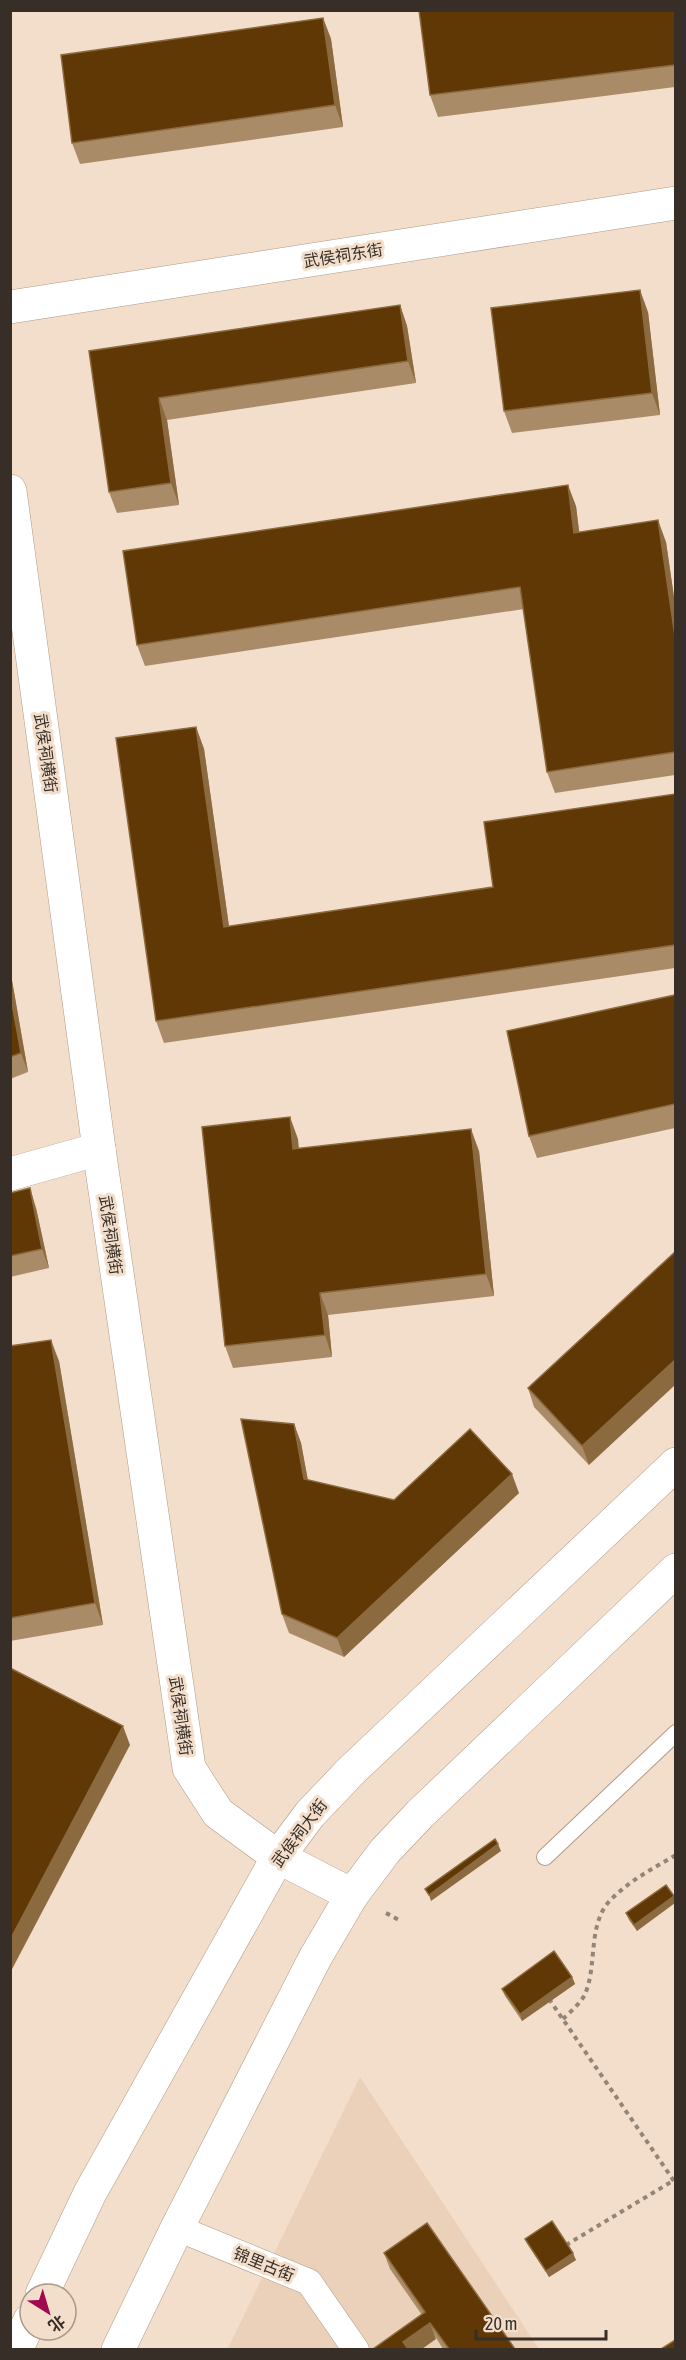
<svg xmlns="http://www.w3.org/2000/svg" width="686" height="2360" viewBox="0 0 686 2360" font-family="'Asap Condensed','Noto Sans SC',sans-serif">
  <rect width="100%" height="100%" fill="#f3decb"/>
  <path fill="#ebd1b9" d="M 360,2077 L 539,2349 L 227,2350 Z"/>
  <g fill="none" stroke-linecap="round" stroke-linejoin="round">
    <g stroke="#ae9b89" stroke-width="18">
      <path id="service" d="M 545,1857 L 676,1733"/>
    </g>
    <g stroke="#ae9b89" stroke-width="27">
      <path id="pedestrian" d="M 177,2228 L 309,2282 L 356,2350"/>
    </g>
    <g stroke="#ae9b89" stroke-width="34">
      <g id="minor">
        <path d="M 10,491 L 99,1149 L 189,1768 L 218,1813 L 278,1857 L 352,1895"/>
        <path d="M 10,1174 L 99,1149"/>
      </g>
    </g>
    <g stroke="#ae9b89" stroke-width="34">
      <path id="tertiary" d="M 10,307 L 676,203"/>
    </g>
    <g stroke="#ae9b89" stroke-width="34">
      <g id="secondary">
        <path d="M 42,2294 L 90,2193 L 278,1857 L 310,1814 L 351,1771 L 676,1464"/>
        <path d="M 16,2350 L 30,2320"/>
        <path d="M 118,2350 L 177,2228 L 315,1958 L 352,1895 L 385,1851 L 420,1814 L 676,1570"/>
      </g>
    </g>
    <g stroke="#938578" stroke-width="4" stroke-dasharray="4.5 4.5" stroke-linecap="butt">
      <path d="M 386,1913 L 399,1920"/>
      <path d="M 549,1999 L 676,2184"/>
      <path d="M 563,2019 C 570,2012 581,2003 585,1994 C 597,1967 588,1929 607,1904 C 625,1883 652,1869 676,1855"/>
      <path d="M 566,2245 L 676,2179"/>
    </g>
    <use href="#service" stroke="#fff" stroke-width="16"/>
    <use href="#pedestrian" stroke="#fff" stroke-width="26"/>
    <use href="#minor" stroke="#fff" stroke-width="33"/>
    <use href="#tertiary" stroke="#fff" stroke-width="33"/>
    <use href="#secondary" stroke="#fff" stroke-width="33"/>
  </g>
  <g fill="#aa8b68">
    <path d="M 675,10 L 675,87 L 438,117 L 430,95 Z"/>
    <path d="M 323,18 L 331,39 L 343,127 L 80,164 L 72,143 Z"/>
    <path d="M 400,305 L 407,326 L 416,383 L 167,420 L 179,505 L 117,513 L 109,492 L 89,351 Z"/>
    <path d="M 648,312 L 660,415 L 512,433 L 504,411 Z"/>
    <path d="M 576,506 L 579,532 L 666,542 L 675,604 L 675,775 L 555,793 L 547,772 L 524,609 L 145,666 L 137,645 Z"/>
    <path d="M 196,727 L 204,749 L 229,926 L 493,887 L 675,794 L 675,968 L 164,1043 L 156,1021 Z"/>
    <path d="M 10,969 L 28,1072 L 10,1079 Z"/>
    <path d="M 675,995 L 675,1128 L 537,1158 L 529,1136 Z"/>
    <path d="M 298,1139 L 298,1149 L 479,1151 L 494,1296 L 328,1315 L 332,1357 L 233,1368 L 225,1346 Z"/>
    <path d="M 10,1193 L 36,1208 L 49,1268 L 10,1277 Z"/>
    <path d="M 675,1252 L 589,1465 L 534,1407 L 528,1388 Z"/>
    <path d="M 10,1346 L 59,1361 L 103,1625 L 10,1641 Z"/>
    <path d="M 294,1424 L 301,1443 L 308,1480 L 394,1500 L 519,1493 L 344,1657 L 289,1633 L 282,1614 Z"/>
    <path d="M 666,1885 L 637,1931 L 629,1920 L 626,1913 Z"/>
    <path d="M 572,1977 L 575,1984 L 522,2021 L 505,1996 L 502,1989 Z"/>
    <path d="M 525,2239 L 576,2260 L 549,2277 L 528,2245 Z"/>
    <path d="M 384,2253 L 515,2349 L 443,2349 L 422,2315 L 390,2269 Z"/>
  </g>
  <g fill="#8c6a40">
    <path d="M 323,18 L 331,39 L 343,127 L 335,105 Z"/>
    <path d="M 640,290 L 648,312 L 660,415 L 652,393 Z"/>
    <path d="M 400,305 L 407,326 L 416,383 L 408,361 Z"/>
    <path d="M 159,398 L 167,420 L 179,505 L 171,483 Z"/>
    <path d="M 568,485 L 576,506 L 582,554 L 574,533 Z"/>
    <path d="M 658,520 L 666,542 L 675,604 L 675,636 Z"/>
    <path d="M 196,727 L 204,749 L 232,948 L 224,927 Z"/>
    <path d="M 10,969 L 28,1072 L 21,1053 L 10,992 Z"/>
    <path d="M 290,1117 L 298,1139 L 301,1171 L 293,1149 Z"/>
    <path d="M 471,1129 L 479,1151 L 494,1296 L 486,1274 Z"/>
    <path d="M 30,1188 L 36,1208 L 49,1268 L 42,1249 Z"/>
    <path d="M 320,1293 L 328,1315 L 332,1357 L 325,1335 Z"/>
    <path d="M 51,1340 L 59,1361 L 103,1625 L 95,1603 Z"/>
    <path d="M 675,1360 L 675,1385 L 589,1465 L 582,1446 Z"/>
    <path d="M 294,1424 L 301,1443 L 311,1498 L 304,1479 Z"/>
    <path d="M 512,1474 L 519,1493 L 344,1657 L 337,1638 Z"/>
    <path d="M 123,1726 L 130,1745 L 10,1973 L 10,1940 Z"/>
    <path d="M 498,1844 L 501,1851 L 431,1901 L 429,1895 Z"/>
    <path d="M 674,1896 L 675,1903 L 637,1931 L 634,1925 Z"/>
    <path d="M 572,1977 L 575,1984 L 522,2021 L 520,2014 Z"/>
    <path d="M 573,2253 L 576,2260 L 549,2277 L 546,2271 Z"/>
    <path d="M 430,2323 L 436,2339 L 422,2349 L 406,2349 L 403,2342 Z"/>
  </g>
  <g fill="#603805" stroke="#8c6a40" stroke-width="1.5">
    <path d="M 419,10 L 675,10 L 675,65 L 430,95 Z"/>
    <path d="M 323,18 L 335,105 L 72,143 L 61,55 Z"/>
    <path d="M 640,290 L 652,393 L 504,411 L 491,308 Z"/>
    <path d="M 400,305 L 408,361 L 159,398 L 171,483 L 109,492 L 89,351 Z"/>
    <path d="M 568,485 L 574,533 L 658,520 L 675,636 L 675,752 L 547,772 L 520,587 L 137,645 L 123,551 Z"/>
    <path d="M 196,727 L 224,927 L 493,887 L 484,822 L 675,794 L 675,945 L 156,1021 L 116,738 Z"/>
    <path d="M 10,992 L 21,1053 L 10,1057 Z"/>
    <path d="M 675,995 L 675,1104 L 529,1136 L 507,1031 Z"/>
    <path d="M 290,1117 L 293,1149 L 471,1129 L 486,1274 L 320,1293 L 325,1335 L 225,1346 L 202,1127 Z"/>
    <path d="M 30,1188 L 42,1249 L 10,1256 L 10,1193 Z"/>
    <path d="M 675,1252 L 675,1360 L 582,1446 L 528,1388 Z"/>
    <path d="M 51,1340 L 95,1603 L 10,1618 L 10,1346 Z"/>
    <path d="M 241,1419 L 294,1424 L 304,1479 L 394,1500 L 470,1429 L 512,1474 L 337,1638 L 282,1614 Z"/>
    <path d="M 10,1668 L 123,1726 L 10,1940 Z"/>
    <path d="M 495,1839 L 498,1844 L 429,1895 L 425,1889 Z"/>
    <path d="M 666,1885 L 674,1896 L 634,1925 L 626,1913 Z"/>
    <path d="M 554,1951 L 572,1977 L 520,2014 L 502,1989 Z"/>
    <path d="M 552,2221 L 573,2253 L 546,2271 L 525,2239 Z"/>
    <path d="M 427,2223 L 515,2349 L 449,2349 L 430,2323 L 403,2342 L 408,2349 L 373,2349 L 425,2312 L 384,2253 Z"/>
    <path d="M 675,2340 L 675,2349 L 661,2349 Z"/>
  </g>
  <g text-anchor="middle" stroke-width="6" stroke-linejoin="round" paint-order="stroke">
    <g font-size="16" fill="#362e27" stroke="#f3decb">
      <text transform="translate(343 255) rotate(-9)" y="6">武侯祠东街</text>
      <text transform="translate(46 753) rotate(82)" y="6">武侯祠横街</text>
      <text transform="translate(111 1235) rotate(82)" y="6">武侯祠横街</text>
      <text transform="translate(181 1716) rotate(82)" y="6">武侯祠横街</text>
      <text transform="translate(299 1833) rotate(-53)" y="6">武侯祠大街</text>
      <text transform="translate(264 2264) rotate(22)" y="6">锦里古街</text>
    </g>
  </g>
  <rect width="686" height="2360" fill="none" stroke="#362e27" stroke-width="24"/>
  <g transform="translate(48 2312) rotate(143)"><circle r="28" fill="#f3decb" stroke="#a79889" stroke-width="1.5"/>
  <path d="M0-4.5L10 22L0 15L-10 22Z" fill="#9f0950"/>
  <text y="-9" font-size="16" font-weight="bold" text-anchor="middle" fill="#362e27">北</text>
  </g>
  <path d="M476 2330v9h130v-9" fill="none" stroke="#362e27" stroke-width="3"/>
  <text x="485" y="2330" font-size="18" fill="#362e27" stroke="#f3decb" stroke-width="4.5" paint-order="stroke">20 m</text>
</svg>
